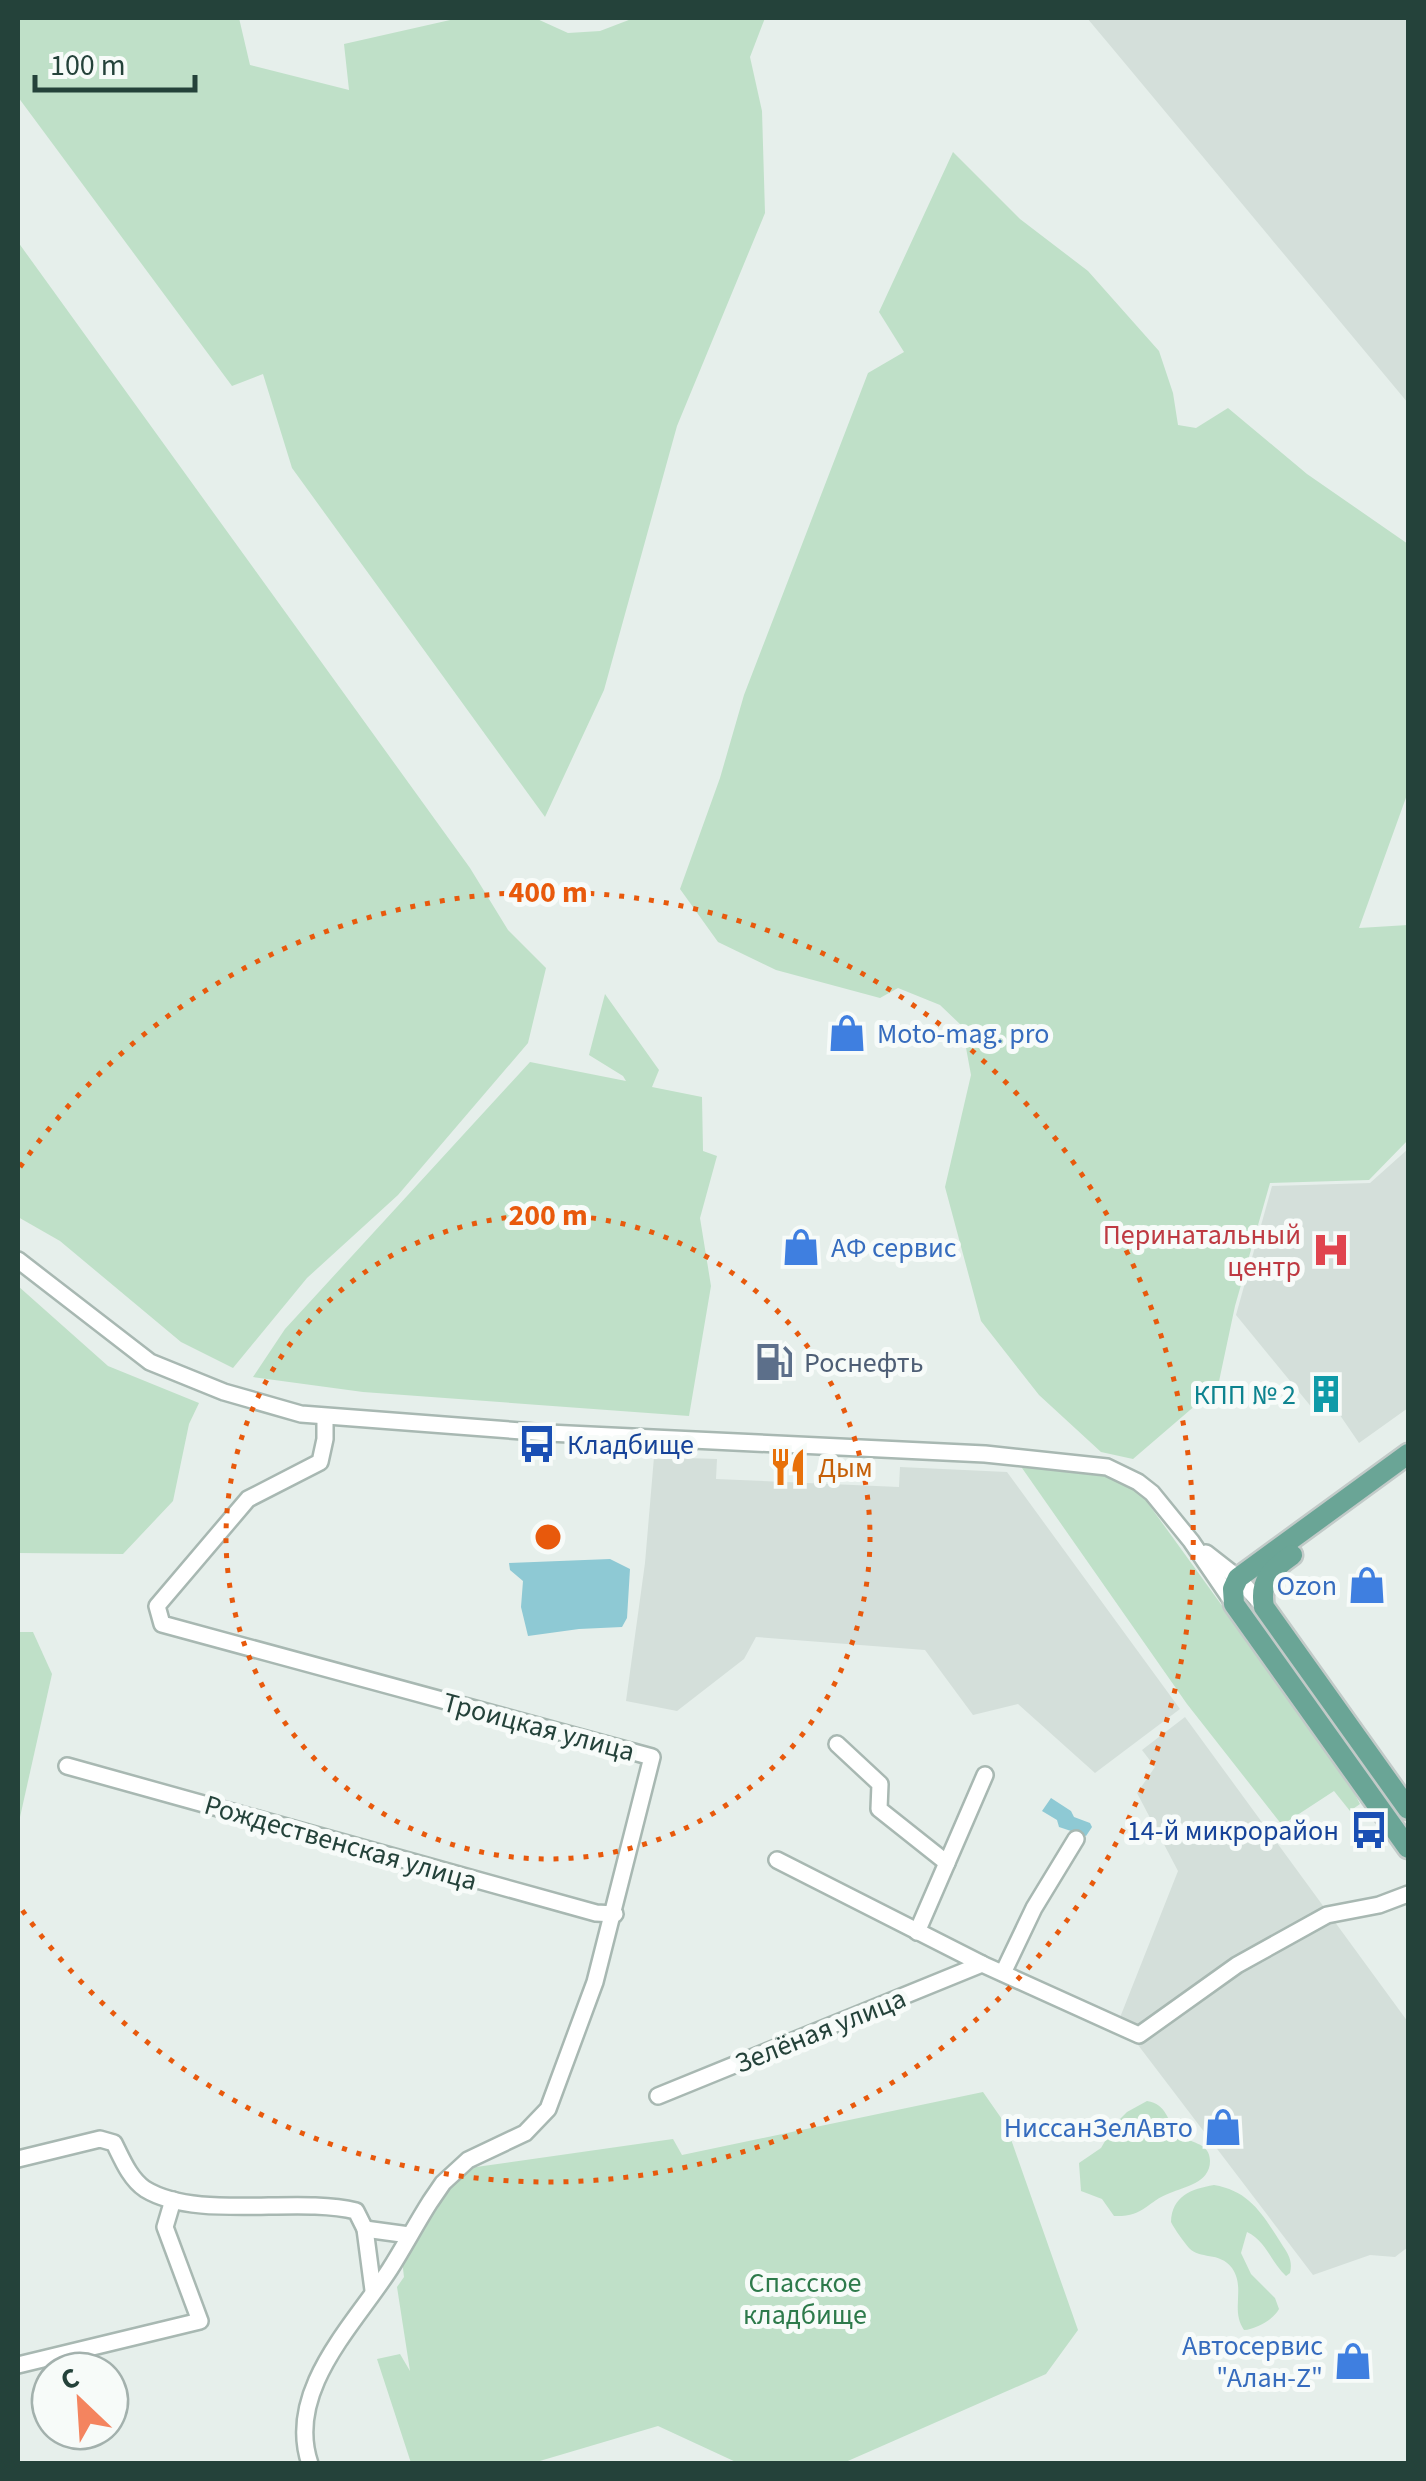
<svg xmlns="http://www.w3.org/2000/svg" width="1426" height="2481" viewBox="0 0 1426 2481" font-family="'Source Sans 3',sans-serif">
  <rect width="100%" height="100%" fill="#e6efeb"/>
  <g fill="#d4dfda">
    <path d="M 1087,18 L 1408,18 L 1408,403 L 1108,43 Z"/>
    <path d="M 1408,1149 L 1408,1408 L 1359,1443 L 1329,1399 L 1313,1409 L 1236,1315 L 1272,1186 L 1370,1183 Z"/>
    <path d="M 654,1457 L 717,1459 L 716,1479 L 899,1487 L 900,1467 L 1007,1472 L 1180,1709 L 1095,1773 L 1018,1704 L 973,1715 L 925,1650 L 756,1637 L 744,1659 L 677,1711 L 626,1701 L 645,1563 Z"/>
    <path d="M 1185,1717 L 1408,2022 L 1408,2247 L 1395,2257 L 1370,2255 L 1313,2275 L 1119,2020 L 1178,1871 L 1137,1793 L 1155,1767 L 1142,1750 Z"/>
  </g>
  <g fill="#bfe0c8">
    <path d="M 18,18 L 239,18 L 250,65 L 349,90 L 344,44 L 459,18 L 535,18 L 568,33 L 600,31 L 634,18 L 765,18 L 750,57 L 762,111 L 765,213 L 677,426 L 604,690 L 545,817 L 292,468 L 263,374 L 232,386 L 18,97 Z"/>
    <path d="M 953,152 L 1020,219 L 1088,271 L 1159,351 L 1173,393 L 1178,425 L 1196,428 L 1228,408 L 1307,474 L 1408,544 L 1408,792 L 1359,928 L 1408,925 L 1408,1140 L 1369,1180 L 1270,1183 L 1235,1306 L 1218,1386 L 1133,1459 L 1101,1452 L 1039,1395 L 981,1321 L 945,1187 L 971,1075 L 962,1026 L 940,1005 L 898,988 L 880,998 L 776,970 L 718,942 L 680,889 L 720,778 L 744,695 L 868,373 L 904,352 L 879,312 Z"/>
    <path d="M 18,242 L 470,868 L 508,930 L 546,968 L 528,1043 L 398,1195 L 307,1278 L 233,1368 L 181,1342 L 60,1241 L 18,1217 Z"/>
    <path d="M 605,994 L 659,1070 L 652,1087 L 702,1097 L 703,1151 L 717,1156 L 700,1218 L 711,1286 L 689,1416 L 363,1392 L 253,1377 L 285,1329 L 530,1062 L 626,1081 L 623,1076 L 589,1055 Z"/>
    <path d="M 18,1286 L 108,1366 L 199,1403 L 189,1424 L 173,1501 L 123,1554 L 18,1553 Z"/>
    <path d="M 1036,1465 L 1101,1472 L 1142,1495 L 1346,1777 L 1360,1804 L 1350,1811 L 1334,1791 L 1282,1825 L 1187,1704 L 1022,1468 Z"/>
    <path d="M 18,1632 L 33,1632 L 52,1674 L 18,1826 Z"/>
    <path d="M 983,2092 L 1006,2125 L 1078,2330 L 1046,2374 L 841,2464 L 738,2463 L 658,2426 L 533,2463 L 411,2463 L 377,2359 L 400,2354 L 410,2371 L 397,2287 L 404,2277 L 402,2260 L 430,2206 L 469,2168 L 673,2139 L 682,2155 Z"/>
    <path d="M 1147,2101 C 1167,2104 1166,2120 1178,2133 C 1188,2144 1210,2141 1210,2161 C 1210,2183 1184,2187 1170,2193 C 1146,2202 1145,2217 1114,2216 L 1102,2199 L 1081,2191 L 1079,2163 L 1101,2148 L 1115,2124 L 1127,2112 Z"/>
    <path d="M 1214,2185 C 1250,2191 1263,2215 1281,2243 C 1288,2254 1293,2260 1290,2273 L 1286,2276 C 1271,2262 1266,2241 1247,2232 L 1241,2253 L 1251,2274 L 1275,2298 L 1279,2309 C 1273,2320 1256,2329 1244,2330 C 1230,2310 1246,2288 1232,2268 C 1219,2251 1200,2260 1189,2248 C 1184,2242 1175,2230 1171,2222 C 1172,2196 1191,2189 1214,2185 Z"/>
  </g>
  <g fill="#8ec9d4">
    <path d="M 610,1559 L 630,1569 L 627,1618 L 622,1627 L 579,1629 L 528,1636 L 521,1607 L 523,1581 L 510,1570 L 509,1563 Z"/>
    <path d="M 1051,1798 L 1071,1811 L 1074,1817 L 1090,1823 L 1092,1827 L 1086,1836 L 1059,1827 L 1057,1820 L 1042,1811 Z"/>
  </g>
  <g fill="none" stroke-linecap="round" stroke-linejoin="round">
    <g stroke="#a8b8b2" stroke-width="20">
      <g id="minor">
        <path d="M 18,1260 L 150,1362 L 224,1392 L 301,1414 L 548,1433 L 985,1454 L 1107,1467 L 1138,1482 L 1152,1493 L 1191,1541 L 1234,1604"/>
        <path d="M 1206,1553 L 1238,1578 L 1264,1607"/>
        <path d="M 837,1744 L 880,1784 L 879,1809 L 947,1863"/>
        <path d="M 67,1766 L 596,1913 L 615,1914"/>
        <path d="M 777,1860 L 982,1964 L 1139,2035 L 1237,1965 L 1327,1915 L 1379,1905 L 1408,1894"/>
        <path d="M 917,1932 L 985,1775"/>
        <path d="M 1003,1973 L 1034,1908 L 1076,1839"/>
        <path d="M 658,2096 L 982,1964"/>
        <path d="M 18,2159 L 100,2139 L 114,2143 C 122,2159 130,2179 145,2189 C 197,2221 297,2196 356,2211 L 365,2229 L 373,2290"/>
        <path d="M 365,2229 L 409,2235"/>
        <path d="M 18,2365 L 200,2321 L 165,2227 L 173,2200"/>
        <path d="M 310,2464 C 285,2391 354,2325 390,2269 C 404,2247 416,2224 430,2202 L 443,2183 L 468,2160 L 525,2133 L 548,2109 L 595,1982 L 652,1757 L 162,1624 L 157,1606 L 248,1499 L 320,1462 L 325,1439 L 325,1417"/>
      </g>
    </g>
    <g stroke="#c2cac8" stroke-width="25">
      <g id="major">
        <path d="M 1408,1454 L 1238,1578 L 1233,1589 L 1234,1604 L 1408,1848"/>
        <path d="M 1292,1555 C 1272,1569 1259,1581 1264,1607 L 1408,1809"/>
      </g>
    </g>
    <use href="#minor" stroke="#fff" stroke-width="15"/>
    <use href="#major" stroke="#6aa596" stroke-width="20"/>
  </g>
  <g fill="none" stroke="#e8590c" stroke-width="5" stroke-dasharray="5 10">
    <circle cx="548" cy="1537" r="322"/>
    <path d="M20 1167A645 645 0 1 1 20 1907"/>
  </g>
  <defs>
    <g id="shop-bare" transform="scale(3)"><path d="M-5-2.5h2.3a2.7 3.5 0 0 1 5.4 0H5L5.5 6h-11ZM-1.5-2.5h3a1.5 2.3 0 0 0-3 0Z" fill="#3f7fe0" stroke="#f7fbf9" stroke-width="2.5" paint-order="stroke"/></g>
    <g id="hospital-bare" transform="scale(3)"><path d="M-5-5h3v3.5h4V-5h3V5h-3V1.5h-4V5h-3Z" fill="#e0444e" stroke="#f7fbf9" stroke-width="2.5" paint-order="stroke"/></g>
    <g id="fuel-bare" transform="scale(3)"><path d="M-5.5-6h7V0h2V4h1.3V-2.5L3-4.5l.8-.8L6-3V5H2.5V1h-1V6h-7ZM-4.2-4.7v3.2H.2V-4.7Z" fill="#5c6f8a" stroke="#f7fbf9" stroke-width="2.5" paint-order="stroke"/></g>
    <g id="building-bare" transform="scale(3)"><path d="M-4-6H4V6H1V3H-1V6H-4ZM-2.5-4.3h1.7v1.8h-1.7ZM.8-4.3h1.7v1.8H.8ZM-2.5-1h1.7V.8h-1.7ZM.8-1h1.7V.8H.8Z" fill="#0f9aa8" stroke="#f7fbf9" stroke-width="2.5" paint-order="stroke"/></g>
    <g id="bus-bare" transform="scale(3)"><path d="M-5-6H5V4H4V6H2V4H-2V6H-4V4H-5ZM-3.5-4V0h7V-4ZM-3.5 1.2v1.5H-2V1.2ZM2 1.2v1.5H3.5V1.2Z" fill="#1a4fb4" stroke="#f7fbf9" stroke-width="2.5" paint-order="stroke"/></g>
    <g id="restaurant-bare" transform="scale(3)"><path d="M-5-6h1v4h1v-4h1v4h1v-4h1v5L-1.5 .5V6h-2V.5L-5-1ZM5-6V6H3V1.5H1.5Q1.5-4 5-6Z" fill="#e8710a" stroke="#f7fbf9" stroke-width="2.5" paint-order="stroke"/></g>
  </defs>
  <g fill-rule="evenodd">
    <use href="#shop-bare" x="847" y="1033"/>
    <use href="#shop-bare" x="801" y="1247"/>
    <use href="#hospital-bare" x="1331" y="1250"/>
    <use href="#fuel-bare" x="774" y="1362"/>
    <use href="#building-bare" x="1326" y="1394"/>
    <use href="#bus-bare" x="537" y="1444"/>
    <use href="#restaurant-bare" x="788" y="1467"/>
    <use href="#shop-bare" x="1367" y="1585"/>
    <use href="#bus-bare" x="1369" y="1830"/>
    <use href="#shop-bare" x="1223" y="2127"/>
    <use href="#shop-bare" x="1353" y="2361"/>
  </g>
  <g text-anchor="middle" stroke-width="10" stroke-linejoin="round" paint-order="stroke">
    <g font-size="28" fill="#366cbe" stroke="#f7fbf9" text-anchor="end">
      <text x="877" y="1043" text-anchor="start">Moto-mag. pro</text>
      <text x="831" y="1257" text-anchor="start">АФ сервис</text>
      <text x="1337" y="1595">Ozon</text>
      <text x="1193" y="2137">НиссанЗелАвто</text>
      <text x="1323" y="2355">Автосервис<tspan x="1323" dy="32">"Алан-Z"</tspan></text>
    </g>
    <g font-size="28" fill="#be3a42" stroke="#f7fbf9" text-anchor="end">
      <text x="1301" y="1244">Перинатальный<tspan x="1301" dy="32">центр</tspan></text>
    </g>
    <g font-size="28" fill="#4e5e75" stroke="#f7fbf9" text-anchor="start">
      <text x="804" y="1372">Роснефть</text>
    </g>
    <g font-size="28" fill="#0d838f" stroke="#f7fbf9" text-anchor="end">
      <text x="1296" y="1404">КПП № 2</text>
    </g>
    <g font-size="28" fill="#164399" stroke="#f7fbf9" text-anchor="start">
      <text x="567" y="1454">Кладбище</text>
      <text x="1339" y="1840" text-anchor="end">14-й микрорайон</text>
    </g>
    <g font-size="28" fill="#c56008" stroke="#f7fbf9" text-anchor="start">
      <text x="818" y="1477">Дым</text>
    </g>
    <g font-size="28" fill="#24423a" stroke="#f7fbf9">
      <text transform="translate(539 1726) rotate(15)" y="10">Троицкая улица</text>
      <text transform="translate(341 1842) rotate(16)" y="10">Рождественская улица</text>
      <text transform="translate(820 2030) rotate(-22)" y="10">Зелёная улица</text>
    </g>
    <g font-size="28" fill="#2d7a4b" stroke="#f7fbf9">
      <text x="805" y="2292">Спасское<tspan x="805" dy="32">кладбище</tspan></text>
    </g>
  </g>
  <circle cx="548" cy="1537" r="15" fill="#e8590c" stroke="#f7fbf9" stroke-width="5"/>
  <g font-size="30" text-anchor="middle" font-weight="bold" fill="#e8590c" stroke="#f7fbf9" stroke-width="10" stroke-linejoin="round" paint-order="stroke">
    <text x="548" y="902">400 m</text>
    <text x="548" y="1225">200 m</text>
  </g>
  <rect width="1426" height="2481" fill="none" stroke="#24423a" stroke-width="40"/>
  <g transform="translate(80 2401) rotate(335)"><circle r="48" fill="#f7fbf9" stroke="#a3b1ad" stroke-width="2.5"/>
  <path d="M0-8L18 38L0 25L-18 38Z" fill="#f4845f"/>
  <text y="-15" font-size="28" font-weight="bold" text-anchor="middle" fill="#24423a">С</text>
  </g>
  <path d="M35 75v15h160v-15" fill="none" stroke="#24423a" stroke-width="5"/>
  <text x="50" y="75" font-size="30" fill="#24423a" stroke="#f7fbf9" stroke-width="8" paint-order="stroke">100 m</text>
</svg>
